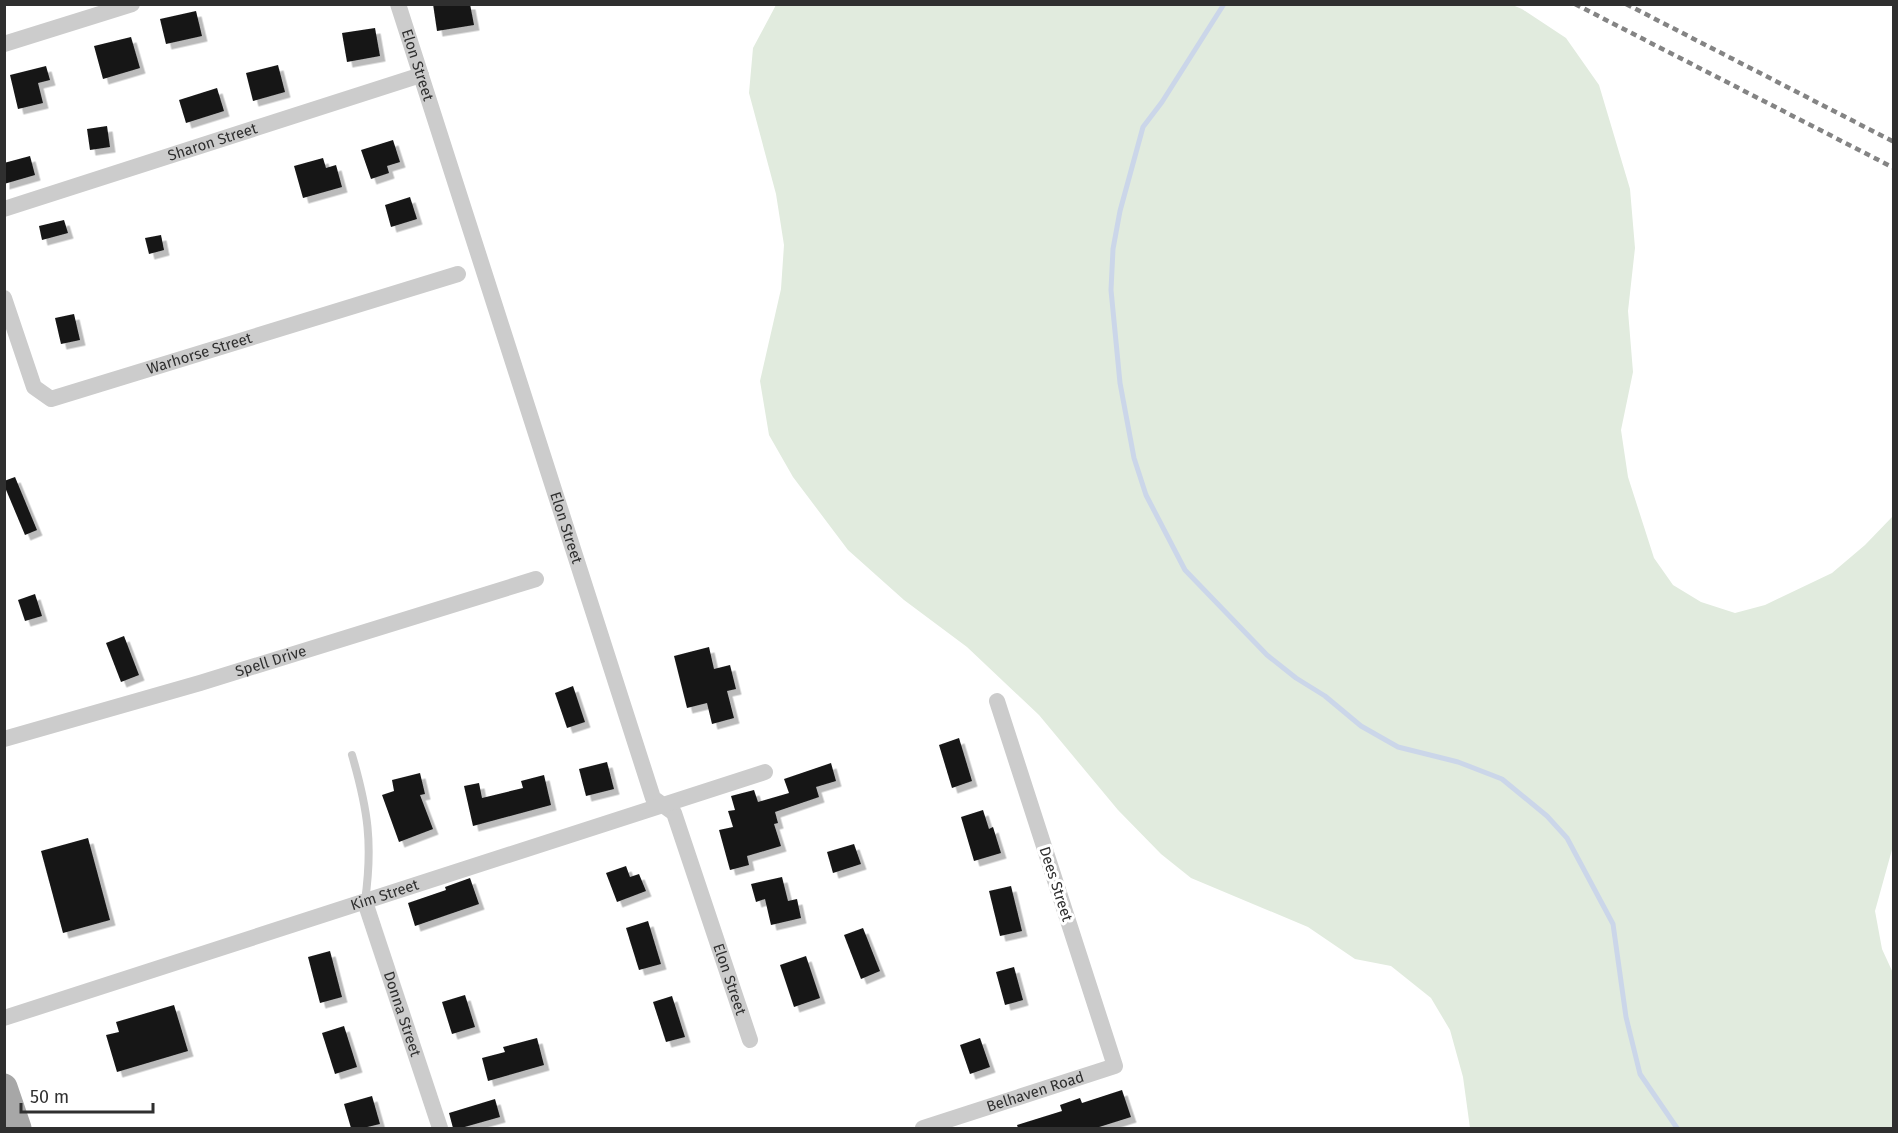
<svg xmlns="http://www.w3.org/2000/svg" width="1898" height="1133" viewBox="0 0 1898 1133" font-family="'Fira Sans',sans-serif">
  <defs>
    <filter id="shadow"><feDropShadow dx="5.5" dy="5.5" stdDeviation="0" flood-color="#0004"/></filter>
  </defs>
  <rect width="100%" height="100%" fill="#fff"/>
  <path fill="#e1ebde" d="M 1510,4 L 1522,9 L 1566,38 L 1599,85 L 1630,189 L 1635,248 L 1628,311 L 1633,372 L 1621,430 L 1628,477 L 1654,558 L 1673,585 L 1701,602 L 1735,613 L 1765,605 L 1832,573 L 1865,545 L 1893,516 L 1893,846 L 1875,911 L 1882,949 L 1893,973 L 1893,1128 L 1470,1128 L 1463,1077 L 1450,1030 L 1431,998 L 1391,966 L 1355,959 L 1308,927 L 1191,878 L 1161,854 L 1118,810 L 1039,715 L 967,647 L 904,600 L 848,550 L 793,477 L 769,435 L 760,381 L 781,289 L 784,245 L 776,194 L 749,93 L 753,48 L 776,5 Z"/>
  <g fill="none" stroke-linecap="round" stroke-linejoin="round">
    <path stroke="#cbd6e9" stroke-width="5" d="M 1224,4 L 1162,102 L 1143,127 L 1120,211 L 1113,249 L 1111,290 L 1120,383 L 1134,458 L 1146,495 L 1185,570 L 1267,655 L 1296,678 L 1325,696 L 1361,726 L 1398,747 L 1458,762 L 1502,779 L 1547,816 L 1567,838 L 1613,924 L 1626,1017 L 1640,1074 L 1677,1128"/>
  </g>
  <g fill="#161616" filter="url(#shadow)">
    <path d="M 433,4 L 470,4 L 474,25 L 437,31 Z"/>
    <path d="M 196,11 L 202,36 L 166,44 L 160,19 Z"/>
    <path d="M 375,28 L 380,56 L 347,62 L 342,33 Z"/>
    <path d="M 131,37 L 140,68 L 103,79 L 94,46 Z"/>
    <path d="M 278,65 L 285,92 L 253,101 L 246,73 Z"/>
    <path d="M 46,66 L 50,80 L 38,83 L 43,103 L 18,109 L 10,75 Z"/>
    <path d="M 217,88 L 224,111 L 186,123 L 179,100 Z"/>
    <path d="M 107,126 L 110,147 L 90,150 L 87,129 Z"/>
    <path d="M 393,140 L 400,162 L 387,166 L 389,173 L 371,179 L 361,150 Z"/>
    <path d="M 30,156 L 35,175 L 4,184 L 4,163 Z"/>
    <path d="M 323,158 L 326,168 L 336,165 L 342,187 L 303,198 L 294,166 Z"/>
    <path d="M 410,197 L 417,219 L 391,227 L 385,205 Z"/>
    <path d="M 64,220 L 68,233 L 42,240 L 39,226 Z"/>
    <path d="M 161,235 L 164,250 L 149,254 L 145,238 Z"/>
    <path d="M 74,314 L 80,340 L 61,344 L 55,318 Z"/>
    <path d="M 15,477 L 37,530 L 25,535 L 4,485 L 4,481 Z"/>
    <path d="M 35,594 L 42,616 L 25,621 L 18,600 Z"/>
    <path d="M 124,636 L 139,675 L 121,682 L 106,643 Z"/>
    <path d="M 709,647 L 714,669 L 730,665 L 736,689 L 727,691 L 734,718 L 712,724 L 707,703 L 687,708 L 674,656 Z"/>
    <path d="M 573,686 L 585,722 L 567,728 L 555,693 Z"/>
    <path d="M 959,738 L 972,781 L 952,788 L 939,745 Z"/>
    <path d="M 607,762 L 614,789 L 586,796 L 579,769 Z"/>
    <path d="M 831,763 L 836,781 L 816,787 L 819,797 L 775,812 L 778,823 L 774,824 L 781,846 L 747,856 L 749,865 L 730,870 L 719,830 L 733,827 L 728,811 L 735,810 L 731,796 L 754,790 L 758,802 L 789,793 L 784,779 Z"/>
    <path d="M 420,773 L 425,794 L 420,795 L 433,829 L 399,842 L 382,795 L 394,791 L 392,780 Z"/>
    <path d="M 544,775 L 551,805 L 473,826 L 464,786 L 479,783 L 482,798 L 523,788 L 521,781 Z"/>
    <path d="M 983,810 L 989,829 L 993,827 L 1001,853 L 974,861 L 961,817 Z"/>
    <path d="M 88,838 L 110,920 L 63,933 L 41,851 Z"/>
    <path d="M 854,844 L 861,864 L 833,873 L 827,852 Z"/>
    <path d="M 626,866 L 630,877 L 639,874 L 646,891 L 617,902 L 606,873 Z"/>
    <path d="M 782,877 L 788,901 L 797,899 L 801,918 L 771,925 L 765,899 L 756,902 L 751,884 Z"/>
    <path d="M 470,878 L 479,904 L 415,926 L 408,903 L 446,890 L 445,887 Z"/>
    <path d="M 1011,886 L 1022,931 L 1000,936 L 989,891 Z"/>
    <path d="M 648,921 L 661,964 L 639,970 L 626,928 Z"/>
    <path d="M 863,928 L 880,971 L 861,979 L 844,935 Z"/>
    <path d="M 330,951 L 342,997 L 320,1003 L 308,957 Z"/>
    <path d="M 806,956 L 820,998 L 794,1007 L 780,965 Z"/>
    <path d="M 1014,967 L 1023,1000 L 1005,1005 L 996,972 Z"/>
    <path d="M 465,995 L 475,1027 L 452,1034 L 442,1002 Z"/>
    <path d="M 672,996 L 685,1037 L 666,1042 L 653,1002 Z"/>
    <path d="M 174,1005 L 188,1051 L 117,1072 L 106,1035 L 119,1032 L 116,1022 Z"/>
    <path d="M 344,1026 L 357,1067 L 335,1074 L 322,1033 Z"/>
    <path d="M 537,1038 L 544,1065 L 488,1081 L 482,1058 L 505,1052 L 503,1047 Z"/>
    <path d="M 980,1038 L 990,1067 L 970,1074 L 960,1045 Z"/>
    <path d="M 1122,1090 L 1131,1117 L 1096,1128 L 1018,1128 L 1017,1125 L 1062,1111 L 1060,1105 L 1080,1098 L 1082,1103 Z"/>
    <path d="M 372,1096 L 380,1124 L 363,1128 L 351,1128 L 344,1104 Z"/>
    <path d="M 495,1099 L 500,1117 L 461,1128 L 453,1128 L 449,1113 Z"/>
  </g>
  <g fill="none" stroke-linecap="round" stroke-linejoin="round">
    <path stroke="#ccc" stroke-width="8" d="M 352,755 C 368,810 373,844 365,901"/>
    <g stroke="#ccc" stroke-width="16">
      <path id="s1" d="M 398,4 L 653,798 L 674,813 L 750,1040"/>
      <path d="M 4,44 L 132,4"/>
      <path id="s2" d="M 4,209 L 421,75"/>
      <path id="s3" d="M 4,298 L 34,387 L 51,399 L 458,274"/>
      <path id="s4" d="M 4,739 L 200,683 L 536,579"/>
      <path id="s5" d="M 365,902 L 440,1128"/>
      <path id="s6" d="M 4,1018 L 765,772"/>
      <path id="s7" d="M 923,1128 L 1115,1066 L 997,701"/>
    </g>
    <path stroke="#a7a7a7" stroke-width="27" d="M 4,1087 L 18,1128"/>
    <g stroke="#848484" stroke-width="4.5" stroke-dasharray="6 4.5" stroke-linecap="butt">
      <path d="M 1575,4 L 1894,168"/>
      <path d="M 1626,4 L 1894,142"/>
    </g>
  </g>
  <g text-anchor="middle" stroke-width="6" stroke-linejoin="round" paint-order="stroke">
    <g font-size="15" fill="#2f2f2f" stroke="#fff">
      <text dy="5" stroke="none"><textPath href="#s1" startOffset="64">Elon Street</textPath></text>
      <text dy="5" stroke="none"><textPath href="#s2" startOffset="219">Sharon Street</textPath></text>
      <text dy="5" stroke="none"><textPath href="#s3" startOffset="270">Warhorse Street</textPath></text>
      <text dy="5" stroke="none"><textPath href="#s1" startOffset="550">Elon Street</textPath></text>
      <text dy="5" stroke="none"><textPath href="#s4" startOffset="278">Spell Drive</textPath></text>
      <text transform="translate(1056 884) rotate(72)" y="5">Dees Street</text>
      <text dy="5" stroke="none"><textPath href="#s6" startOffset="400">Kim Street</textPath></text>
      <text dy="5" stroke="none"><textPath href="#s1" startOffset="1035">Elon Street</textPath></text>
      <text dy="5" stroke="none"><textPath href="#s5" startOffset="118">Donna Street</textPath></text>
      <text dy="5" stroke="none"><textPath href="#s7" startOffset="118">Belhaven Road</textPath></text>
    </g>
  </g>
  <rect width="1898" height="1133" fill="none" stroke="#2f2f2f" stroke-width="12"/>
  <path d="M21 1103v9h132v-9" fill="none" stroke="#2f2f2f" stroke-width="3"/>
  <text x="30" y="1103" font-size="18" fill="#2f2f2f" stroke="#ffffff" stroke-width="4.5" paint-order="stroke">50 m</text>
</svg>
